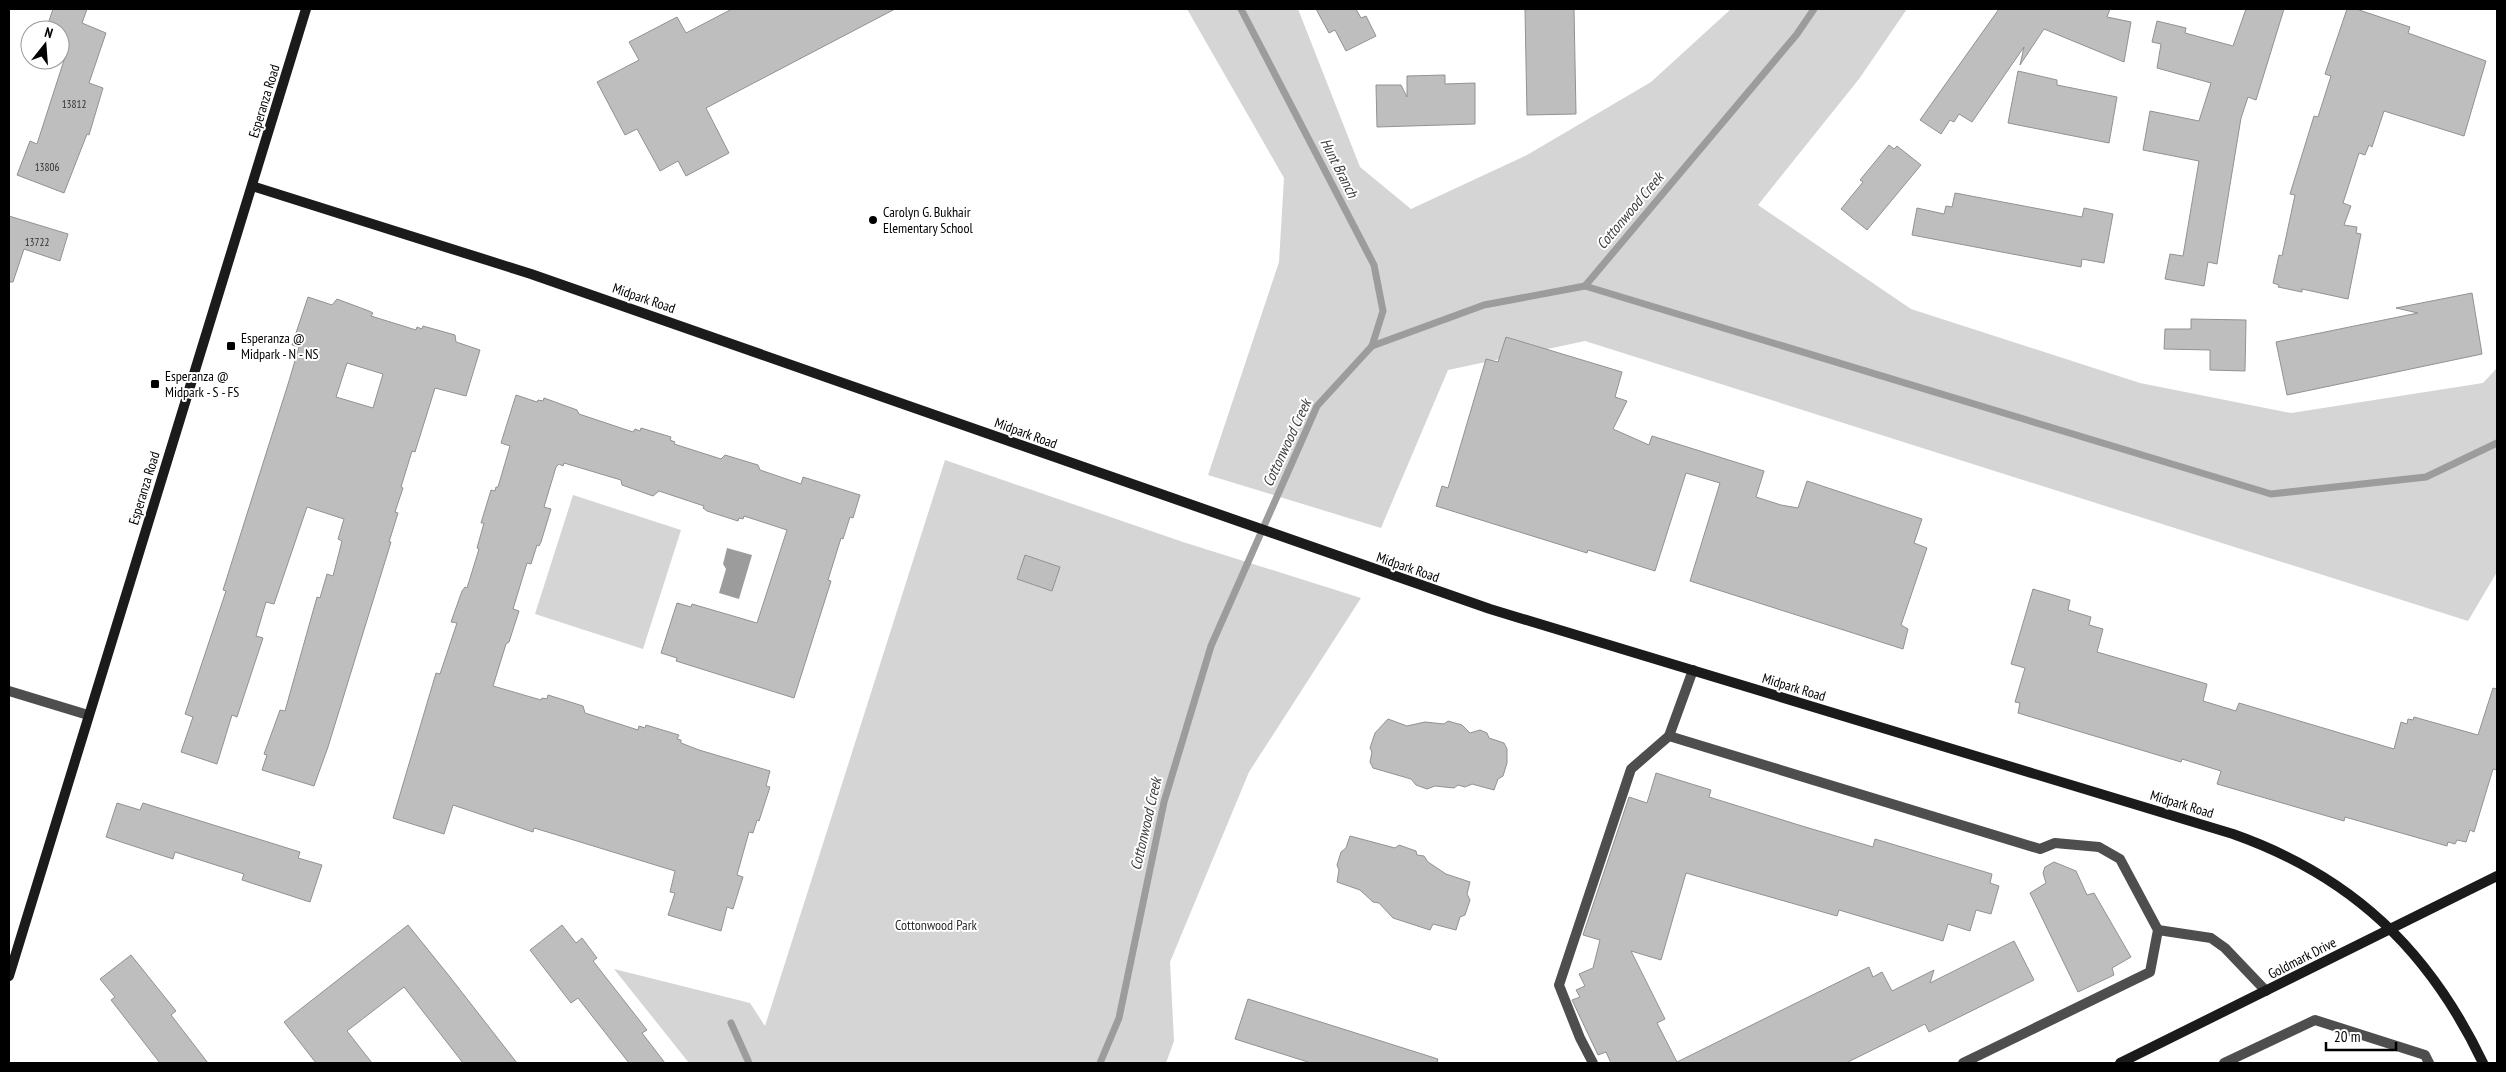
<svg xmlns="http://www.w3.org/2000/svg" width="2506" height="1072" viewBox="0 0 2506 1072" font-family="'PT Sans Narrow',sans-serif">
  <rect width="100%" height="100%" fill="#fff"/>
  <g fill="#d5d5d5">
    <path d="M 1187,9 L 1298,9 L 1360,167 L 1411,209 L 1527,155 L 1651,82 L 1731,9 L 1907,9 L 1859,79 L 1758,205 L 1911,309 L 2140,383 L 2291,413 L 2483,383 L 2497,368 L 2497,572 L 2468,621 L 1585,341 L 1448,370 L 1381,528 L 1208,475 L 1279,262 L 1284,178 Z"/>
    <path d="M 945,460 L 1183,542 L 1361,598 L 1249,772 L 1170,962 L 1174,1041 L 1166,1063 L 689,1063 L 614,969 L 750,1003 L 765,1026 Z"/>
    <path d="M 573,495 L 681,530 L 643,649 L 535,614 Z"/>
  </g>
  <path fill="#9c9c9c" d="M 727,548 L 752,555 L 739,599 L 719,593 L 726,569 L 723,564 Z"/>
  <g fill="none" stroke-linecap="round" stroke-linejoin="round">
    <g stroke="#9c9c9c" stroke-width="7">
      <path d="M 1241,9 L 1374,265 L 1383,311 L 1372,346"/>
      <path d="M 1585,286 L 2271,494 L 2426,477 L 2497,443"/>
      <path d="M 731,1023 L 749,1063"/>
      <path d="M 1100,1063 L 1119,1018 L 1164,802 L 1211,646 L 1317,406 L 1372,346 L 1484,305 L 1585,286 L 1797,34 L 1814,9"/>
    </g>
  </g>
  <g fill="#bebebe" stroke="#929292" fill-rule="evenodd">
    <path d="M 53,9 L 87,9 L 82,23 L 106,33 L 89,83 L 103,88 L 89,135 L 87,134 L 64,193 L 17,175 L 30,141 L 37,144 L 66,54 L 60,52 L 60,30 L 46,30 Z"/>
    <path d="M 732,9 L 895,9 L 706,108 L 729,153 L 686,176 L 678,161 L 660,171 L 637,129 L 625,135 L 597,82 L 639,60 L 629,42 L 677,17 L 686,33 Z"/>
    <path d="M 1316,9 L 1356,9 L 1361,18 L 1366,16 L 1376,36 L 1346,51 L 1335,30 L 1329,33 Z"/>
    <path d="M 1525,9 L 1574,9 L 1576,114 L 1527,115 Z"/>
    <path d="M 1999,9 L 2110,9 L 2107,17 L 2131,22 L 2124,62 L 2044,29 L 2020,65 L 2024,47 L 1972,122 L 1959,114 L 1954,122 L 1950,120 L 1941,134 L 1920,120 Z"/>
    <path d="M 2246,9 L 2284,9 L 2256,100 L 2248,97 L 2241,118 L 2217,264 L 2208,262 L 2204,286 L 2165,279 L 2170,254 L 2183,256 L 2199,161 L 2143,150 L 2150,111 L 2199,121 L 2211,83 L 2157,68 L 2161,44 L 2152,42 L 2157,21 L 2186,28 L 2185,33 L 2233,46 Z"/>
    <path d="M 2347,9 L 2356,9 L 2410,27 L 2408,33 L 2486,61 L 2464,136 L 2384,111 L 2372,147 L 2369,145 L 2365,155 L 2359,153 L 2343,203 L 2351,206 L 2344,225 L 2357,227 L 2356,233 L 2361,234 L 2348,299 L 2302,289 L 2302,292 L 2278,287 L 2279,285 L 2273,283 L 2279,255 L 2282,256 L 2295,195 L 2290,194 L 2314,116 L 2318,117 L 2331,76 L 2325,74 Z"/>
    <path d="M 2018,71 L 2057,80 L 2057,85 L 2117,97 L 2109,143 L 2008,123 Z"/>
    <path d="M 1445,75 L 1445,84 L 1475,83 L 1475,124 L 1377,127 L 1376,85 L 1401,85 L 1407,97 L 1407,76 Z"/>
    <path d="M 1889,145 L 1894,149 L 1897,146 L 1921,165 L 1867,230 L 1841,209 L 1863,182 L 1860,180 Z"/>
    <path d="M 1955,193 L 2082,217 L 2084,208 L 2113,214 L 2104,263 L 2082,259 L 2081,267 L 1912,235 L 1917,208 L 1944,214 L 1946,206 L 1952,207 Z"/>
    <path d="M 9,216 L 68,234 L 60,261 L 24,249 L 13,282 L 9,282 Z"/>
    <path d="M 2472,293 L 2482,354 L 2287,395 L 2276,342 L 2418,313 L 2396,308 Z"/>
    <path d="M 308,297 L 332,305 L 337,299 L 369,311 L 373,313 L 371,316 L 416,330 L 417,327 L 422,329 L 423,326 L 455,335 L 456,342 L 480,350 L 466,396 L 435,388 L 415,452 L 412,451 L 401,487 L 403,488 L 395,512 L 398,513 L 389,542 L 391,542 L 328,747 L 314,786 L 262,770 L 267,755 L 264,754 L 275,724 L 280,710 L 285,711 L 317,597 L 320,598 L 327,574 L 333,576 L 342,541 L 338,539 L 344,519 L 307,507 L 274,604 L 266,602 L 256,636 L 263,638 L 237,717 L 232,715 L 217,764 L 181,752 L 193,717 L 185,714 L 226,591 L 223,590 L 289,381 L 299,347 L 292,345 ZM 347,363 L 383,374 L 373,408 L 336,397 Z"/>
    <path d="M 2191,319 L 2246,320 L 2245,371 L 2210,370 L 2210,350 L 2164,349 L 2165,329 L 2191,329 Z"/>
    <path d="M 1506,337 L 1622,372 L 1615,397 L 1627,401 L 1613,429 L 1649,445 L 1652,436 L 1764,471 L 1756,497 L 1781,505 L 1798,508 L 1807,481 L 1922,519 L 1914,543 L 1927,548 L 1901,625 L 1908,629 L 1903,649 L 1690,581 L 1720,483 L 1686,473 L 1655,571 L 1588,550 L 1587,553 L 1436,506 L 1442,486 L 1448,488 L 1486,359 L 1498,362 Z"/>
    <path d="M 516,395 L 537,402 L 538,400 L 543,401 L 544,398 L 577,410 L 579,414 L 633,432 L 635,429 L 640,431 L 641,428 L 671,437 L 670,440 L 675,442 L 674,444 L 721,459 L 725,455 L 758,465 L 760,470 L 801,484 L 803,477 L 860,495 L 853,518 L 850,517 L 843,539 L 841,538 L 828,580 L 831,581 L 794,698 L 676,661 L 677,658 L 661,653 L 677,603 L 691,607 L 692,604 L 757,623 L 787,530 L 744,516 L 743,519 L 739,518 L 738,521 L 707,511 L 703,508 L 704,506 L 659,491 L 653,496 L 622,485 L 621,480 L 564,463 L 563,466 L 559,464 L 556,467 L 544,507 L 551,509 L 541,542 L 539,546 L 537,545 L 531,564 L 527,563 L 513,609 L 519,611 L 509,642 L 506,644 L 493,686 L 541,700 L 542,698 L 547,699 L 548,695 L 583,706 L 585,713 L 638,730 L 639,726 L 645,728 L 646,725 L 679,735 L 677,739 L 681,740 L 681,743 L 699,750 L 770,771 L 766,786 L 770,787 L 759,821 L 757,820 L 753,833 L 749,832 L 737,875 L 743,877 L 733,909 L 727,907 L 721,931 L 668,915 L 675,893 L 670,892 L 675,871 L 554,834 L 534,828 L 533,832 L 453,805 L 444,834 L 393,818 L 436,673 L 440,674 L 457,623 L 451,622 L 462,591 L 465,587 L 467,588 L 479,549 L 477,548 L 484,523 L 481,523 L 491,490 L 495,491 L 496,487 L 498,487 L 510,446 L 501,443 Z"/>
    <path d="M 1025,555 L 1060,567 L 1052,591 L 1017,579 Z"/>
    <path d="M 2033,589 L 2070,600 L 2068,610 L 2091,617 L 2089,625 L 2103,629 L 2097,652 L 2207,684 L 2203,701 L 2236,711 L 2239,703 L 2394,749 L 2401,722 L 2407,724 L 2408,719 L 2413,720 L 2414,717 L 2478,735 L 2493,688 L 2497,689 L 2497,770 L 2493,769 L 2474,832 L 2470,830 L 2466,842 L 2457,840 L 2455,844 L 2448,842 L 2447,846 L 2345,817 L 2344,821 L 2217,784 L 2221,771 L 2182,759 L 2181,762 L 2018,713 L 2020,703 L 2015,702 L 2025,668 L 2011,664 Z"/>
    <path d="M 1388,719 L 1407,726 L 1425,722 L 1444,724 L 1448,721 L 1462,725 L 1470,733 L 1480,730 L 1487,733 L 1489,738 L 1504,743 L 1507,749 L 1507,763 L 1503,776 L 1498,779 L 1494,790 L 1472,784 L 1465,787 L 1458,785 L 1454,788 L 1435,786 L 1427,789 L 1416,785 L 1411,779 L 1373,768 L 1370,762 L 1372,752 L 1370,748 L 1375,733 Z"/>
    <path d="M 1656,773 L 1711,790 L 1709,797 L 1802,826 L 1873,847 L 1875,839 L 1992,874 L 1990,883 L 1999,886 L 1991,914 L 1976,910 L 1970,931 L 1948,924 L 1943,941 L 1839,910 L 1837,916 L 1686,873 L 1661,960 L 1631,951 L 1665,1019 L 1657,1023 L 1677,1062 L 1869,967 L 1873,977 L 1882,972 L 1892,991 L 1934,970 L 1930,983 L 2014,941 L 2034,980 L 1929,1032 L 1925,1024 L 1846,1063 L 1611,1063 L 1606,1052 L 1598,1055 L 1572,1000 L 1580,997 L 1576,990 L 1585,986 L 1579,974 L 1593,968 L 1600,940 L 1583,935 L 1629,797 L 1647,803 Z"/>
    <path d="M 117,803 L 140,810 L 143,803 L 300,852 L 298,858 L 322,865 L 310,902 L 242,880 L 244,874 L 175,852 L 173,859 L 106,837 Z"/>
    <path d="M 1350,836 L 1395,848 L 1399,845 L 1416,851 L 1417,855 L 1424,856 L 1428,862 L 1446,874 L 1470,882 L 1467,894 L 1470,900 L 1465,915 L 1460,917 L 1456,930 L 1433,924 L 1430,930 L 1393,918 L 1379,903 L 1373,902 L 1360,890 L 1337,882 L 1339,870 L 1337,865 L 1341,852 L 1346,848 Z"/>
    <path d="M 2054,862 L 2076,871 L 2087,895 L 2094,893 L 2131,957 L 2112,968 L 2114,975 L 2078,992 L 2030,893 L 2046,883 L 2043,873 L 2045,867 Z"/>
    <path d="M 408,925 L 450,977 L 517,1063 L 463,1063 L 404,987 L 347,1031 L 372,1063 L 316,1063 L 284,1022 Z"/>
    <path d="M 562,925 L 576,943 L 582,938 L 597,958 L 593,961 L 647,1030 L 642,1033 L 665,1063 L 629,1063 L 578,998 L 571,1003 L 530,950 Z"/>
    <path d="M 131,955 L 176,1011 L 171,1015 L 208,1063 L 160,1063 L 111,1000 L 115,997 L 100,979 Z"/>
    <path d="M 1248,999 L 1438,1059 L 1437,1063 L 1311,1063 L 1235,1039 Z"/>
  </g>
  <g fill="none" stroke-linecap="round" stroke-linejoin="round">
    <g stroke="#4e4e4e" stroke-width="10">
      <path d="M 9,691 L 88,715"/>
      <path d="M 1669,736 L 2040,849 L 2055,843 L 2099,847 L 2120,859 L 2158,930 L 2150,972 L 1963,1063"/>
      <path d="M 2158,930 L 2211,938 L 2225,948 L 2266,991"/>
      <path d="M 1593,1063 L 1580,1038 L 1559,985 L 1631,769 L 1669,736 L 1693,670"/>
      <path d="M 2224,1063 L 2315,1020 L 2425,1055 L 2429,1063"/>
    </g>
    <g stroke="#1b1b1b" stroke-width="10">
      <path d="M 252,186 L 531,274 L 1490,609 L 2233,834 C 2352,876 2429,950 2483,1063"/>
      <path d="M 9,976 L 306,9"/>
      <path d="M 2120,1063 L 2497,876"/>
    </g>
  </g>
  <g fill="#000" stroke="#fff" stroke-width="2">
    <circle cx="873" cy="220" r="5"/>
    <rect x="226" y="341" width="10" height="10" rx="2.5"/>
    <rect x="150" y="379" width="10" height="10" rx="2.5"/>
  </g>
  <g text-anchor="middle" stroke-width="4" stroke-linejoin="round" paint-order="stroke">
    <g font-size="11" fill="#303030">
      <text x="74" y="108">13812</text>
      <text x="47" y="171">13806</text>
      <text x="37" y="246">13722</text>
    </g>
    <g font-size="14" fill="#000" stroke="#fff">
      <text transform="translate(264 101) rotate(-73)" y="5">Esperanza Road</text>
      <text transform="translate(644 298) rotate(19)" y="5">Midpark Road</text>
      <text transform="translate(1026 433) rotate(20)" y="5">Midpark Road</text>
      <text transform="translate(144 488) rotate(-73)" y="5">Esperanza Road</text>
      <text transform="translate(1408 567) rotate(19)" y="5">Midpark Road</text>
      <text transform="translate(1794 687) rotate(17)" y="5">Midpark Road</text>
      <text transform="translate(2182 804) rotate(17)" y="5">Midpark Road</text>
      <text transform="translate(2302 958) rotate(-27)" y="5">Goldmark Drive</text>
    </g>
    <g font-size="14" fill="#000" stroke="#fff" text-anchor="start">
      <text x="883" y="217">Carolyn G. Bukhair<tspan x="883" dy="16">Elementary School</tspan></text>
      <text x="241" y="343">Esperanza @<tspan x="241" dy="16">Midpark - N - NS</tspan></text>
      <text x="165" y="381">Esperanza @<tspan x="165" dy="16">Midpark - S - FS</tspan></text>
    </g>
    <g font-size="14" fill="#2c2c2c" stroke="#fff">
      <text x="936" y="930">Cottonwood Park</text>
    </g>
    <g font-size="15" font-style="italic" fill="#3d3d3d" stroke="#fff">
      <text transform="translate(1339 168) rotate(63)" y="5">Hunt Branch</text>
      <text transform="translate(1630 211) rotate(-50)" y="5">Cottonwood Creek</text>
      <text transform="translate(1287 443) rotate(-65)" y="5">Cottonwood Creek</text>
      <text transform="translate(1146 824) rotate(-77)" y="5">Cottonwood Creek</text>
    </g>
  </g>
  <rect width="2506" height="1072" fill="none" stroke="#000000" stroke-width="20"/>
  <g transform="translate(45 45) rotate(17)"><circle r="24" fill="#ffffff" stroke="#999999"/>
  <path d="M0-4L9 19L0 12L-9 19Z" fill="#000000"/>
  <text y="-8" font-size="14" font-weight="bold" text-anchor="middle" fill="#000000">N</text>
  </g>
  <path d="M2326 1042v8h70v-8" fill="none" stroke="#000000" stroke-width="2.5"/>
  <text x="2334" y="1042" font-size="15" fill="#000000" stroke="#ffffff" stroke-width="4" paint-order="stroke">20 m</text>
</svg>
